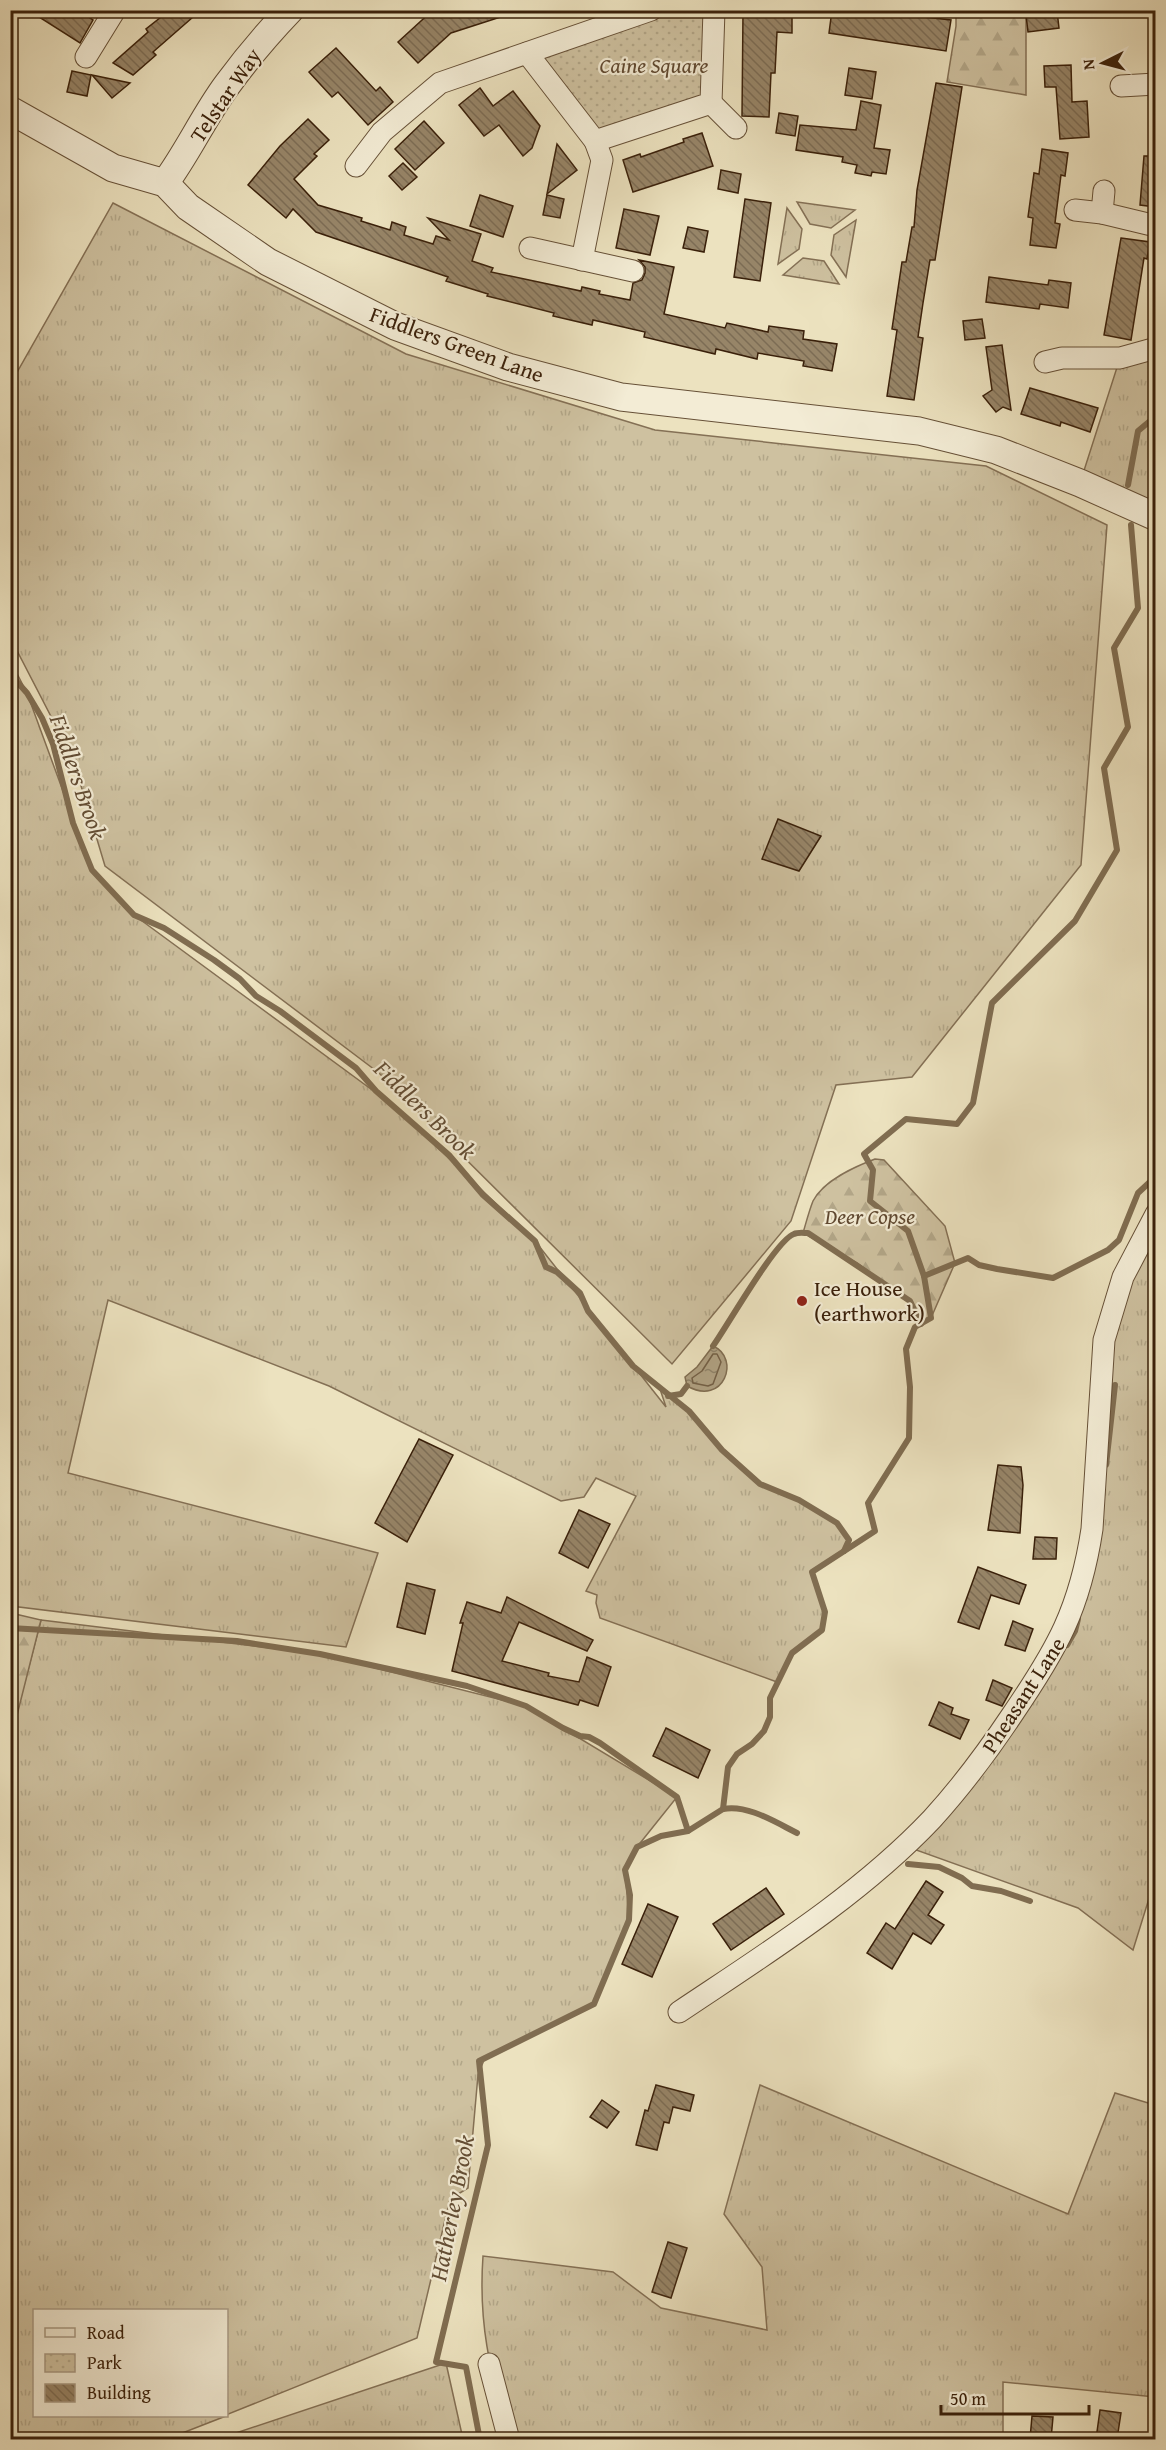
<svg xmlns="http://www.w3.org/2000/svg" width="1166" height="2450" viewBox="0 0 1166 2450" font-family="'Gentium Book Plus',serif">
  <defs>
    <pattern id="grass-tufts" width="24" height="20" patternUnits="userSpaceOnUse" patternTransform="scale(1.5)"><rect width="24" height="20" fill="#cec1a0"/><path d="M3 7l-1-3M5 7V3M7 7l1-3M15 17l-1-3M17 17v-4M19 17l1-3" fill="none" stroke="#b2a688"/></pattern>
    <pattern id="forest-firs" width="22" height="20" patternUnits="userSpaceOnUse" patternTransform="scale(1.5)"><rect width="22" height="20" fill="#cec1a0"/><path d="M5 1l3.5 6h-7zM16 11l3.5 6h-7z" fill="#b2a688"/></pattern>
    <pattern id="park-dots" width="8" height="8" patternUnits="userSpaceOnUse" patternTransform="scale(1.5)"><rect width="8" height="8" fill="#cec1a0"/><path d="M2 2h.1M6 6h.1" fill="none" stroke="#b2a688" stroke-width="1.8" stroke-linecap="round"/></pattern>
    <pattern id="water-ripples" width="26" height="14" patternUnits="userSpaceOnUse" patternTransform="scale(1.5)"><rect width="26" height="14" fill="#afa081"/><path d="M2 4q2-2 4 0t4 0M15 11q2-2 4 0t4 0" fill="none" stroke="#8f8268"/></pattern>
    <pattern id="building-back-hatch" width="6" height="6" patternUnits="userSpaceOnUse" patternTransform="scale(1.5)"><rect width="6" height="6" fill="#978568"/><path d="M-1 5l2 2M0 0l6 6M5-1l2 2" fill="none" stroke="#7c6c54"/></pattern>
  </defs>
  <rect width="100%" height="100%" fill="#ece2bf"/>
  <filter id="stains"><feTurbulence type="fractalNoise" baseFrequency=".00333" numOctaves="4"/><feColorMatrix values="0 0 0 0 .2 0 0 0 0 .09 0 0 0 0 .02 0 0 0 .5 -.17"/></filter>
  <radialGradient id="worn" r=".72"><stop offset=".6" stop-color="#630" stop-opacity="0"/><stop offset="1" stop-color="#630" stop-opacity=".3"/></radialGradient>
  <g fill="url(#grass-tufts)" stroke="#847055" stroke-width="1.5">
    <path d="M 797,202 L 855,210 L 831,228 L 810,224 Z"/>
    <path d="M 113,203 L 406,354 L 655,430 L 986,466 L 1107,525 L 1081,865 L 912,1077 L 836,1085 L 791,1221 L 672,1364 L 379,1073 L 105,866 L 73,759 L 11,639 L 11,383 Z"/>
    <path d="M 787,208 L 802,229 L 799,249 L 778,264 Z"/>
    <path d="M 856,220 L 846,277 L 831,255 L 834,235 Z"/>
    <path d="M 803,258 L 824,261 L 839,284 L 783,275 Z"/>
    <path d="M 1155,348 L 1155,517 L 1080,483 L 1120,358 Z"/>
    <path d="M 11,662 L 27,693 L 92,870 L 134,915 L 394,1106 L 535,1241 L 666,1407 L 660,1389 L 689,1411 L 722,1450 L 760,1484 L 799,1500 L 837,1523 L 849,1540 L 844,1551 L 812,1572 L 825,1612 L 822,1630 L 792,1653 L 777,1682 L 600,1618 L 596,1603 L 597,1595 L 586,1591 L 636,1496 L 596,1478 L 584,1497 L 561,1501 L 329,1386 L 108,1300 L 68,1473 L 378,1553 L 346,1647 L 11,1606 Z"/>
    <path d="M 1155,1214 L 1156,1876 L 1133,1950 L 1078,1908 L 905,1846 L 931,1819 L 1072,1614 L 1104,1340 Z"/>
    <path d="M 41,1620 L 320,1654 L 526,1706 L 677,1797 L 637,1847 L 625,1870 L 629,1920 L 594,2004 L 484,2060 L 478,2075 L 468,2188 L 450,2199 L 417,2338 L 226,2415 L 226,2310 L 34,2310 L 34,2416 L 226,2416 L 167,2439 L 11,2439 L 10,1739 Z"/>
    <path d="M 760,2085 L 1068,2214 L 1115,2093 L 1155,2105 L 1155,2397 L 1003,2382 L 1003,2439 L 509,2439 C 491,2372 478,2327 483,2256 L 613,2272 L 661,2308 L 767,2330 L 762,2267 L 724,2214 Z"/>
    <path d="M 446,2363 L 463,2439 L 218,2439 Z"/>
  </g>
  <g fill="url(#forest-firs)" stroke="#847055" stroke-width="1.5">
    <path d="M 953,11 L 1026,11 L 1026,95 L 947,82 L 956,26 L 956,18 Z"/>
    <path d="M 875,1159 L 884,1160 L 945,1226 L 955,1263 L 931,1318 L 921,1324 L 910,1301 L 857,1263 L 803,1233 C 806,1223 809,1211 813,1201 C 824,1180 854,1167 875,1159 Z"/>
    <path d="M 11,1613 L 41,1620 L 11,1739 L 10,1613 Z"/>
  </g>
  <path fill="url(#park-dots)" stroke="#847055" stroke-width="1.5" d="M 651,11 L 714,11 L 711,103 L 595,141 L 527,53 Z"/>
  <path fill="url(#water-ripples)" stroke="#806d51" stroke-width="1.5" d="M 713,1346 C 741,1358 724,1407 687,1386 L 685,1377 L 697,1367 Z"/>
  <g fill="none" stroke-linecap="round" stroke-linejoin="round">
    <path stroke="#746046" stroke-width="1.5" d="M 713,1354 L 717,1354 L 721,1362 L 713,1384 L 708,1386 L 693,1383 L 692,1378 L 702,1371 Z"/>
    <g stroke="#806d51" stroke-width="6">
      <path d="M 1128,485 L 1138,431 L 1156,416"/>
      <path d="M 10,674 L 27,693 L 42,718 L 53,744 L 73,823 L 92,870 L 134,915 L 164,928 L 214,960 L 240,979 L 256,996 L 280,1011 L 356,1068 L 376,1091 L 449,1155 L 483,1195 L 535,1241 L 546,1267 L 557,1272 L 580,1293 L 588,1311 L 633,1366 L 689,1411 L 722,1450 L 760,1484 L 799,1500 L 837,1523 L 849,1540 L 844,1551"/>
      <path d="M 924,1276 L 968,1258 L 979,1265 L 997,1269 L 1053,1278 L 1108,1250 L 1119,1240 L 1138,1193 L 1152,1180"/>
      <path d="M 713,1346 C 728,1325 776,1240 794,1234 C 798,1232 804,1233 808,1233 L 910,1301 L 921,1324"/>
      <path d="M 668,1396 L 681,1394 L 687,1386"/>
      <path d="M 1106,1465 L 1115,1385"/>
      <path d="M 10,1628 L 237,1641 L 320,1654 L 467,1686 L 526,1706 L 563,1728 L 580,1736 L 589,1737 L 600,1743 L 677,1797 L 688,1831"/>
      <path d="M 1067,1645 L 1075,1631 L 1078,1619"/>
      <path d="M 723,1809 C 747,1804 775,1822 797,1833"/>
      <path d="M 908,1864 L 939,1867 L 962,1878 L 972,1886 L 1001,1891 L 1030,1901"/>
      <path d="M 480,2440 L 466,2367 L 436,2362 L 488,2145 L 479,2061 L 594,2004 L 629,1920 L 630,1895 L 625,1870 L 637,1847 L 661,1836 L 688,1831 L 723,1809 L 728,1767 L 737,1754 L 752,1744 L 764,1731 L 770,1717 L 770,1698 L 792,1653 L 822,1630 L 825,1612 L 812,1572 L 875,1531 L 868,1503 L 909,1438 L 910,1387 L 906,1349 L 915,1327 L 931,1318 L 924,1276 L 908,1231 L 870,1201 L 873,1170 L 864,1154 L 906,1119 L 957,1124 L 973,1103 L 992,1003 L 1075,921 L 1117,850 L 1104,768 L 1128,727 L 1114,648 L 1138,608 L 1131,525"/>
    </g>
  </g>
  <g fill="url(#building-back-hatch)" stroke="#3a200a" stroke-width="1.5">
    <path d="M 28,10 L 78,10 L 93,20 L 80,43 Z"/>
    <path d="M 170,10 L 201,10 L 153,52 L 156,55 L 133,75 L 113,63 L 148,32 L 146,29 Z"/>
    <path d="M 433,10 L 510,10 L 510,14 L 451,33 L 418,63 L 398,42 Z"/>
    <path d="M 766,10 L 792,10 L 792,33 L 777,32 L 775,73 L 771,73 L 769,117 L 742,116 L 743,12 L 766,13 Z"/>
    <path d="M 832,10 L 861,10 L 951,20 L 946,51 L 829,33 Z"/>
    <path d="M 1057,11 L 1059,28 L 1028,32 L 1026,15 Z"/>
    <path d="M 336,48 L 376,91 L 380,87 L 393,102 L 368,125 L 338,92 L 332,97 L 309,72 Z"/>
    <path d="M 1071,65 L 1072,102 L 1087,101 L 1089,137 L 1060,139 L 1056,87 L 1045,87 L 1044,66 Z"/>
    <path d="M 849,68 L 876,72 L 872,99 L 845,95 Z"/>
    <path d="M 72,71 L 91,75 L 87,96 L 67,92 Z"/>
    <path d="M 92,75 L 130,83 L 112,98 Z"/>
    <path d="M 936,83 L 962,87 L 935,260 L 930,260 L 923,303 L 918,337 L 923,338 L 914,400 L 887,396 L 897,330 L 892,329 L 902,262 L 906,262 L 912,227 L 914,227 L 917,190 Z"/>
    <path d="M 480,88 L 493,106 L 513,91 L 540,126 L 532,148 L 523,156 L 499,125 L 484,136 L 459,105 Z"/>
    <path d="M 861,101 L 881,105 L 874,148 L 890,150 L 886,174 L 872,172 L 871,176 L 855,173 L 857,165 L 842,162 L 843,157 L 796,150 L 800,125 L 856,130 Z"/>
    <path d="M 779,113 L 798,116 L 795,136 L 776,133 Z"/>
    <path d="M 308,119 L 329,140 L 314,154 L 317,156 L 294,179 L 318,205 L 362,218 L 361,221 L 390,230 L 392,222 L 406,227 L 404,235 L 433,244 L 436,236 L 449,240 L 428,218 L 481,234 L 472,261 L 493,268 L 491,272 L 581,291 L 582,287 L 600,291 L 599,294 L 630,300 L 633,283 L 642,280 L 645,273 L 645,267 L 639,260 L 674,267 L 664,314 L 725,328 L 727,323 L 768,332 L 769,326 L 804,331 L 803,339 L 837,344 L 832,371 L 803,366 L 804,361 L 758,353 L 757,359 L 716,349 L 715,354 L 644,337 L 645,332 L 593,320 L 592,325 L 553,316 L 554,313 L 487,296 L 488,294 L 446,281 L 448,277 L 316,232 L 293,209 L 286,218 L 248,185 L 280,146 Z"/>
    <path d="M 424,121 L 444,143 L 415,170 L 395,149 Z"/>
    <path d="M 702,133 L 713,166 L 633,192 L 623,160 L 640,154 L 641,157 L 684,142 L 683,139 Z"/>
    <path d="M 557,144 L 577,170 L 547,194 Z"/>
    <path d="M 1042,149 L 1068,153 L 1065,176 L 1061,175 L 1055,223 L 1060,224 L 1056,248 L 1030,245 L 1033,218 L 1028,217 L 1034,173 L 1039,174 Z"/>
    <path d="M 1144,156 L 1155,156 L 1155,207 L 1140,205 Z"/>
    <path d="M 403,163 L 417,177 L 402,190 L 389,176 Z"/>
    <path d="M 721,170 L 741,174 L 738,193 L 718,189 Z"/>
    <path d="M 480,195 L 513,206 L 503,237 L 470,226 Z"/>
    <path d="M 547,195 L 564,199 L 560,218 L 543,215 Z"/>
    <path d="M 745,199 L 771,203 L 760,281 L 734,277 Z"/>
    <path d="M 624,209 L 659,216 L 650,255 L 616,248 Z"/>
    <path d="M 688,227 L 708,231 L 704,252 L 683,248 Z"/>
    <path d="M 1121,238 L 1150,242 L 1147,259 L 1144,258 L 1131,340 L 1104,335 Z"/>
    <path d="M 989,277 L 1048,285 L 1049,280 L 1071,283 L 1068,308 L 1040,304 L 1039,309 L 986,302 Z"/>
    <path d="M 982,319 L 985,338 L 965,340 L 963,321 Z"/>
    <path d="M 1002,345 L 1011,410 L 1003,407 L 996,412 L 983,396 L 992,390 L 986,347 Z"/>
    <path d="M 1030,388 L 1098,408 L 1090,432 L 1061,422 L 1060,426 L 1021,414 Z"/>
    <path d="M 778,819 L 821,836 L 799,871 L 762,859 Z"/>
    <path d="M 419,1439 L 453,1455 L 407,1542 L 375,1523 Z"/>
    <path d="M 998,1465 L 1021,1467 L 1023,1485 L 1020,1533 L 988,1530 Z"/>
    <path d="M 579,1510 L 610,1524 L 588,1568 L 559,1553 Z"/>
    <path d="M 1035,1537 L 1057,1538 L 1056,1559 L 1033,1559 Z"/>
    <path d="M 978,1567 L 1026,1585 L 1019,1604 L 991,1595 L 979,1629 L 958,1622 Z"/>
    <path d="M 407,1583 L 435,1590 L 425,1634 L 397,1627 Z"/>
    <path d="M 507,1597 L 593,1640 L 587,1651 L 519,1622 L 502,1661 L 549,1673 L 548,1676 L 579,1682 L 587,1657 L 611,1667 L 598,1706 L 580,1700 L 578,1705 L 452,1671 L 463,1623 L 460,1623 L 467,1602 L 501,1613 Z"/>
    <path d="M 1013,1621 L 1033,1629 L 1025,1651 L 1005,1645 Z"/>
    <path d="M 993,1680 L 1012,1688 L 1002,1706 L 986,1700 Z"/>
    <path d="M 939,1702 L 953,1708 L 951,1714 L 969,1720 L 960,1739 L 929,1725 Z"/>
    <path d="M 666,1728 L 710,1750 L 698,1778 L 653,1756 Z"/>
    <path d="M 926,1881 L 943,1892 L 928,1915 L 944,1925 L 931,1944 L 913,1933 L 892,1969 L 867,1953 L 886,1923 L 895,1929 Z"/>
    <path d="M 766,1888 L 784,1914 L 731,1950 L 713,1924 Z"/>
    <path d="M 648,1904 L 678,1917 L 652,1977 L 622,1964 Z"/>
    <path d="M 656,2085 L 694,2095 L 690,2111 L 673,2107 L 669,2123 L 664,2122 L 657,2150 L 636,2145 L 645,2110 L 648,2111 Z"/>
    <path d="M 602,2100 L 619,2112 L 607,2128 L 590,2117 Z"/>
    <path d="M 668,2242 L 687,2248 L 671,2298 L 652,2292 Z"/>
    <path d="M 1100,2410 L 1121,2413 L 1117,2439 L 1096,2439 Z"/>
    <path d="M 1032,2416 L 1053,2417 L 1051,2439 L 1030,2439 Z"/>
  </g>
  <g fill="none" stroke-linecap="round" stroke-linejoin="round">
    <g stroke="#665037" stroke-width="23">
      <g id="minor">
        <path d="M 527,53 L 595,141 L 711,103 L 714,10"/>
        <path d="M 86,57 L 115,10"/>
        <path d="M 1121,86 L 1156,84"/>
        <path d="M 711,103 L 736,128"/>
        <path d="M 356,166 L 382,132 L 440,83 L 651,10"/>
        <path d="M 1075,210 L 1102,213 L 1156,226"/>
        <path d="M 1102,213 L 1104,191"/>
        <path d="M 530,248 L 633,271"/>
        <path d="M 582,260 L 602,160 L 595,141"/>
        <path d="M 1045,362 L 1062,358 L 1120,358 L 1156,348"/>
        <path d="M 679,2012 C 767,1953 859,1896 932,1819 C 962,1786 988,1751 1012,1715 C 1057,1649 1080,1609 1092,1529 L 1104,1340 L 1123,1277 L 1156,1214"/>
        <path d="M 489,2364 L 509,2440"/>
      </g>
    </g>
    <g stroke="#665037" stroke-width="29">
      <g id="tertiary">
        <path d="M 10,110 L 113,168 L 165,183 L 188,207 L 268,262 L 395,326 L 508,367 L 621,397 L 919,431 L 996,450 L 1080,483 L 1156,517"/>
        <path d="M 165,183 C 188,152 204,116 227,85 C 246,59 267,34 290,10"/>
      </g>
    </g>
    <use href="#minor" stroke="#f3ecd5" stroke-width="21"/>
    <use href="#tertiary" stroke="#f3ecd5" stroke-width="27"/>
  </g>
  <circle fill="#8f2418" stroke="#f3ecd5" stroke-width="2" cx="802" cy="1301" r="6"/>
  <g text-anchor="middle" stroke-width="4.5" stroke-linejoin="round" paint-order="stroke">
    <g font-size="22" font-style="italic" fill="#5f4830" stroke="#f3ecd5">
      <text x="654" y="73">Caine Square</text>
      <text x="870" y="1224">Deer Copse</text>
    </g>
    <g font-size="22" fill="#3a200a" stroke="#f3ecd5">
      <text transform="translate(225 95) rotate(-56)" y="8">Telstar Way</text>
      <text transform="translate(457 344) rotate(20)" y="8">Fiddlers Green Lane</text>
      <text transform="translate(1023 1695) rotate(-57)" y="8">Pheasant Lane</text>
    </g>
    <g font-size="22" fill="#3a200a" stroke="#f3ecd5" text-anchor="start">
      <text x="814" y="1296">Ice House<tspan x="814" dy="25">(earthwork)</tspan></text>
    </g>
    <g font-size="24" font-style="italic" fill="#634d34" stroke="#f3ecd5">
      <text transform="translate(78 777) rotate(71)" y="8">Fiddlers Brook</text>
      <text transform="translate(425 1110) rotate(44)" y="8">Fiddlers Brook</text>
      <text transform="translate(452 2208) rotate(-79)" y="8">Hatherley Brook</text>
    </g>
  </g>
  <rect width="1166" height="2450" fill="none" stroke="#ece2bf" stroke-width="36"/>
  <rect x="12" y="12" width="1142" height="2426" fill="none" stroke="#3a200a" stroke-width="3"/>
  <rect x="18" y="18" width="1130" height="2414" fill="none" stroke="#3a200a" stroke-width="1.5"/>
  <rect x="33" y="2309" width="195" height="108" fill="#f3ecd5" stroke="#a99a84" stroke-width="1.5"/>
  <rect x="45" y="2328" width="30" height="9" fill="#f3ecd5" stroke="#a99a84" stroke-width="1.5"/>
  <text x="87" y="2339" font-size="18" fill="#3a200a">Road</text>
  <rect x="45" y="2354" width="30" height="18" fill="url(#park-dots)" stroke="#a99a84" stroke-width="1.5"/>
  <text x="87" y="2369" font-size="18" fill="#3a200a">Park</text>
  <rect x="45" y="2384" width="30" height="18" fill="url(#building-back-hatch)" stroke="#a99a84" stroke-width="1.5"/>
  <text x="87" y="2399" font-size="18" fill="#3a200a">Building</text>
  <g transform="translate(1103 63) rotate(264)" stroke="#f3ecd5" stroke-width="4.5" paint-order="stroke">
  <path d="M0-4.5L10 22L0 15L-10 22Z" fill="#3a200a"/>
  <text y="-9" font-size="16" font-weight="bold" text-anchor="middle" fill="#3a200a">N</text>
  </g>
  <path d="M941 2405v9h148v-9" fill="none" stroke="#3a200a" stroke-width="3"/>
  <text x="950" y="2405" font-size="18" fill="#3a200a" stroke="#f3ecd5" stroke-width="4.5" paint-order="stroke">50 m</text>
  <rect width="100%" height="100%" filter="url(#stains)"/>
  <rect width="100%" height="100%" fill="url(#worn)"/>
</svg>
